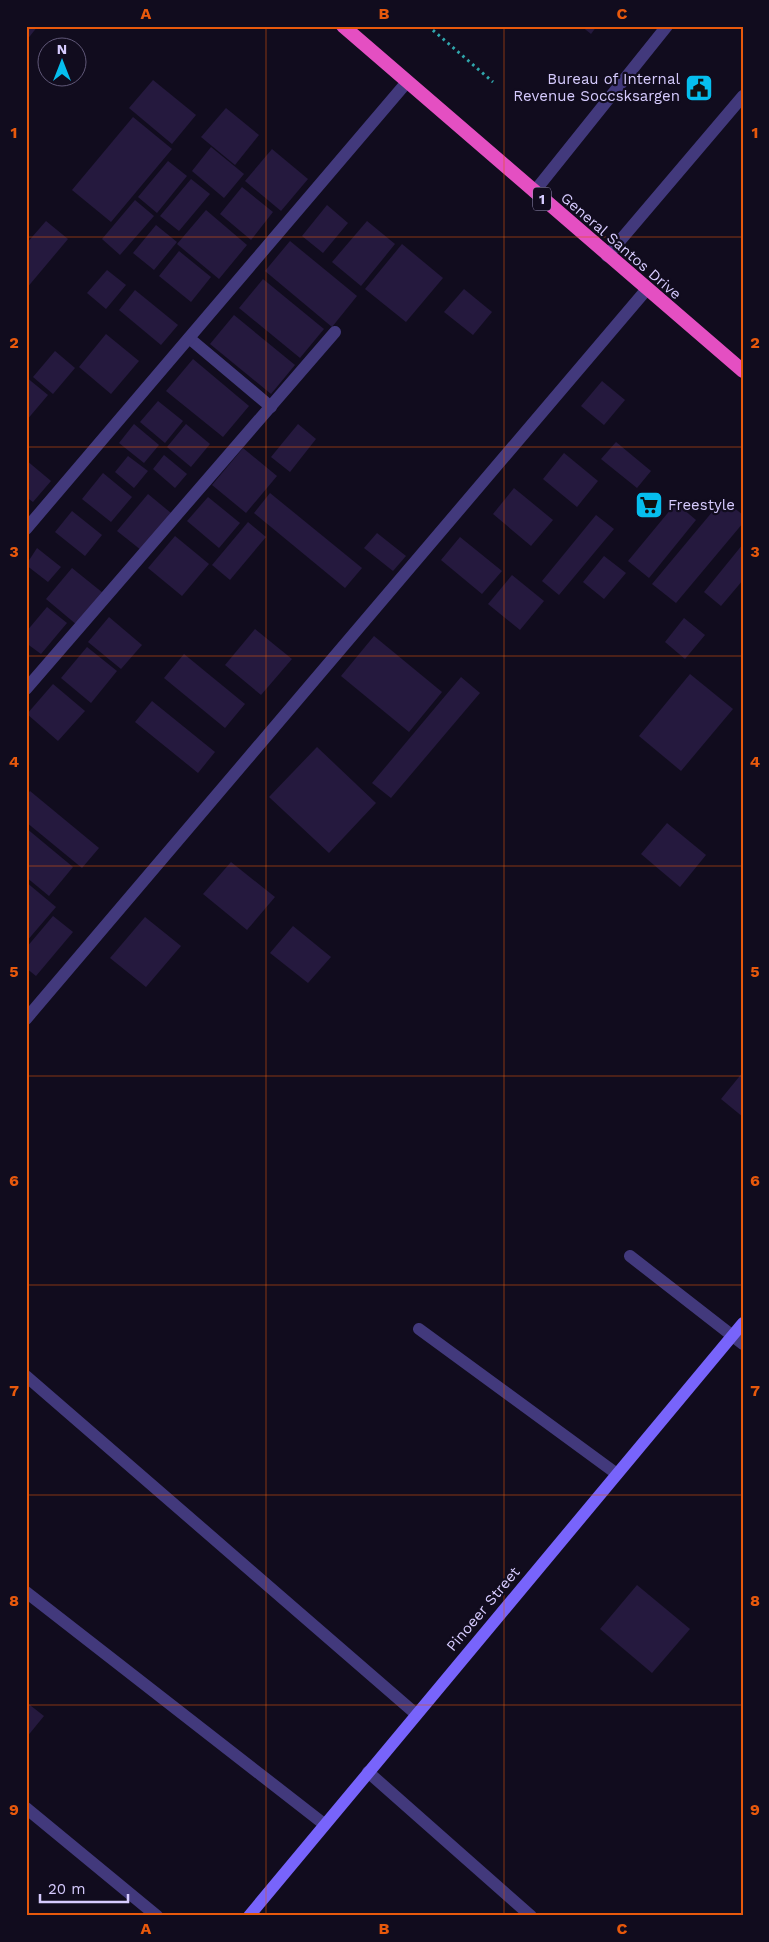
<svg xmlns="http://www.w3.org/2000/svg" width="769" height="1942" viewBox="0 0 769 1942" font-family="'Work Sans',sans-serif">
  <rect width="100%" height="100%" fill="#110c1e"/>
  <g fill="#25193e">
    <path d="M 26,26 L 38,26 L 26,41 Z"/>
    <path d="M 581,26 L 597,26 L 591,34 Z"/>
    <path d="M 153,80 L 196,115 L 172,144 L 129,108 Z"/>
    <path d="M 226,108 L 259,135 L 235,165 L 201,137 Z"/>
    <path d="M 133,117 L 172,149 L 111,222 L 72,190 Z"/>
    <path d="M 211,147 L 244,174 L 224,198 L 192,171 Z"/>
    <path d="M 272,149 L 308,179 L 281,211 L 245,181 Z"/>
    <path d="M 168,161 L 187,176 L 157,213 L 138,197 Z"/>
    <path d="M 191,179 L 210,194 L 179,231 L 160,216 Z"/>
    <path d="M 242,187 L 273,212 L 251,240 L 220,214 Z"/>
    <path d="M 135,200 L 154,216 L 120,255 L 102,239 Z"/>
    <path d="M 327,205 L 348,223 L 323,253 L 302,236 Z"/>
    <path d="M 206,210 L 247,245 L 219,279 L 177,244 Z"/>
    <path d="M 46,221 L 68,239 L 26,289 L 26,244 Z"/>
    <path d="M 367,221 L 395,244 L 361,286 L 332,262 Z"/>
    <path d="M 156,225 L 177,242 L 154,270 L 133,253 Z"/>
    <path d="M 290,241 L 357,296 L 332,327 L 265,271 Z"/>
    <path d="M 402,244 L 443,278 L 406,322 L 365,289 Z"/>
    <path d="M 179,251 L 211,277 L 191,302 L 159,276 Z"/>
    <path d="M 107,270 L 126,285 L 106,309 L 87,293 Z"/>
    <path d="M 263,279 L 324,329 L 300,358 L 239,308 Z"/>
    <path d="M 464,289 L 492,312 L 473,335 L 444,312 Z"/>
    <path d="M 135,290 L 178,325 L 161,345 L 119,310 Z"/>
    <path d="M 234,315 L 295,365 L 271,394 L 210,344 Z"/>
    <path d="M 106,334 L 139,361 L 111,394 L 79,367 Z"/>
    <path d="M 55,351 L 75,368 L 53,394 L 33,377 Z"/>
    <path d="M 193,359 L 249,406 L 223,437 L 166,391 Z"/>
    <path d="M 26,377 L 48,395 L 26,421 Z"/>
    <path d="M 602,381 L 625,400 L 604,425 L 581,406 Z"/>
    <path d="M 158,401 L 183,421 L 165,443 L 140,422 Z"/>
    <path d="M 134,424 L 159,445 L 144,463 L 119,443 Z"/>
    <path d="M 186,424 L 210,444 L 191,467 L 167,447 Z"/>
    <path d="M 298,424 L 316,439 L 290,472 L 271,457 Z"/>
    <path d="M 616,442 L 651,471 L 637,488 L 601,459 Z"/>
    <path d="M 243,448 L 277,476 L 246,513 L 212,485 Z"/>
    <path d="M 564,453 L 598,481 L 577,507 L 543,479 Z"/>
    <path d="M 164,455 L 187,474 L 175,488 L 153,469 Z"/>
    <path d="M 128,456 L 148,471 L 134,488 L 115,472 Z"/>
    <path d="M 26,460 L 51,481 L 33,502 L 26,497 Z"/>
    <path d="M 103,473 L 132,497 L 111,522 L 82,499 Z"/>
    <path d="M 514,488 L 553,520 L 531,546 L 493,514 Z"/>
    <path d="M 270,493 L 362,568 L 345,588 L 254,513 Z"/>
    <path d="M 148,494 L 171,513 L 141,550 L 117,531 Z"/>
    <path d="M 208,497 L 240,523 L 219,548 L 187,521 Z"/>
    <path d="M 723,499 L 743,515 L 743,523 L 676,603 L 652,584 Z"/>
    <path d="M 676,503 L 696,520 L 649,578 L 628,561 Z"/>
    <path d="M 72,511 L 102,535 L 85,556 L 55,532 Z"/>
    <path d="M 596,515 L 614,529 L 559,595 L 542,581 Z"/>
    <path d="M 248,522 L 266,537 L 230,580 L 212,565 Z"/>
    <path d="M 377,533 L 406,556 L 393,571 L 364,548 Z"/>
    <path d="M 175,536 L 209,564 L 182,596 L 148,568 Z"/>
    <path d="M 460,537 L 502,571 L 482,594 L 441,560 Z"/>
    <path d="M 743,544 L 743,580 L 721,606 L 704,592 Z"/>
    <path d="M 37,548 L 61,567 L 48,582 L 26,565 Z"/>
    <path d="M 604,556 L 626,573 L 604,599 L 583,582 Z"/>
    <path d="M 72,568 L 103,593 L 77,625 L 46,599 Z"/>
    <path d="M 512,575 L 544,601 L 520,630 L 488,604 Z"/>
    <path d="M 47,607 L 67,623 L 41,654 L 26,643 L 26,632 Z"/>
    <path d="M 109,617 L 142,645 L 121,669 L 88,642 Z"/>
    <path d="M 684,618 L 705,635 L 685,659 L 665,642 Z"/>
    <path d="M 255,629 L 292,659 L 261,695 L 225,665 Z"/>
    <path d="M 374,636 L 442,692 L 409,732 L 341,676 Z"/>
    <path d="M 87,647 L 117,671 L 91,703 L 61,678 Z"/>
    <path d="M 184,654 L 245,704 L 225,728 L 164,678 Z"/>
    <path d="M 690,674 L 733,709 L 681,771 L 639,736 Z"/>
    <path d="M 461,677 L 480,693 L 391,798 L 372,783 Z"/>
    <path d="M 53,684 L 85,711 L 58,741 L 27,714 Z"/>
    <path d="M 152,701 L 215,752 L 198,773 L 135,722 Z"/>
    <path d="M 317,747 L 376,803 L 329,853 L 269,797 Z"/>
    <path d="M 30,791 L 99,848 L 82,868 L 26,822 L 26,796 Z"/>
    <path d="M 667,823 L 706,855 L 680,887 L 641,854 Z"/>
    <path d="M 26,828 L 73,867 L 49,896 L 26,877 Z"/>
    <path d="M 231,862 L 275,897 L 247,930 L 203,894 Z"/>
    <path d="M 26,882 L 56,907 L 26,942 Z"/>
    <path d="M 53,916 L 73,932 L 36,976 L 26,968 L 26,948 Z"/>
    <path d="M 145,917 L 181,946 L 146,987 L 110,958 Z"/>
    <path d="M 293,926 L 331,957 L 308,983 L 270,953 Z"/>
    <path d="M 743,1072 L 743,1117 L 721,1099 Z"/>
    <path d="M 637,1585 L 690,1629 L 652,1673 L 600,1629 Z"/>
    <path d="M 26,1702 L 44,1716 L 26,1738 Z"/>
  </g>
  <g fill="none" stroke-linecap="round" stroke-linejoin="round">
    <path stroke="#30a6ac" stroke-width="3" stroke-dasharray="2.5 4" stroke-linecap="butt" d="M 428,26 L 493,82"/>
    <g stroke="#42397c" stroke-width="12">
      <path d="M 607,256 L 743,96"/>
      <path d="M 189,338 L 271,407"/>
      <path d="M 26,689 L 335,332"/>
      <path d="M 630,1256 L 743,1344"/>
      <path d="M 419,1329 L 617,1474"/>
    </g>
    <g stroke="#42397c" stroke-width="12">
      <path d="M 534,192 L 667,26"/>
      <path d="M 26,529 L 407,82"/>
      <path d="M 26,1019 L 647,289"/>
      <path d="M 26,1376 L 416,1714"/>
      <path d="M 26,1592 L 324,1824"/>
      <path d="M 368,1772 L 531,1916"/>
      <path d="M 26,1808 L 157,1916"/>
    </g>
    <path stroke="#7864fb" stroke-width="12" d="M 249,1916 L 743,1323"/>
    <path stroke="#e44fc2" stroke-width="14" d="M 343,26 L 743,371"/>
  </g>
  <path fill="none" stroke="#e8590c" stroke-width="1" stroke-opacity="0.55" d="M 266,26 L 266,1916M 504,26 L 504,1916M 26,237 L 743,237M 26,447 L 743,447M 26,656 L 743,656M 26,866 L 743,866M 26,1076 L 743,1076M 26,1285 L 743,1285M 26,1495 L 743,1495M 26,1705 L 743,1705"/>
  <defs>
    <g id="civic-square" transform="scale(1.4375)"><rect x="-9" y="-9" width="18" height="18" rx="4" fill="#06beee" stroke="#110c1e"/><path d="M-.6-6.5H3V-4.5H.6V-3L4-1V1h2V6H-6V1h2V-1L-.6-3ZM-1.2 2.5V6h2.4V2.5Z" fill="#111"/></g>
    <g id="supermarket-square" transform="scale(1.4375)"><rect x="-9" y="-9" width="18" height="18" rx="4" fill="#06beee" stroke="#110c1e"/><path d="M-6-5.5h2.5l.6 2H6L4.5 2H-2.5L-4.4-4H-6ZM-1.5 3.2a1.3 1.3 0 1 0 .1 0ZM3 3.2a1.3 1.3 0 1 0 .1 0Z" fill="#111"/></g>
  </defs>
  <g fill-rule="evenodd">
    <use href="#civic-square" x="699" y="88"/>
    <use href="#supermarket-square" x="649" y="505"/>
  </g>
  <g text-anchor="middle" stroke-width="4.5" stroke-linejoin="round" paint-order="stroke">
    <rect fill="#110c1e" stroke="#9b92bb" stroke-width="1" x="533" y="187.5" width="18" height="23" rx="4"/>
    <g font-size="14" font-weight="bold" fill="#d6cbfe">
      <text x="542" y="204">1</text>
    </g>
    <g font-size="15" fill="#d6cbfe" stroke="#110c1e" text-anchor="end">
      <text x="680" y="84">Bureau of Internal<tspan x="680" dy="17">Revenue Soccsksargen</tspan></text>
      <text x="668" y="510" text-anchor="start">Freestyle</text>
    </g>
    <g font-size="15" fill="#d6cbfe" stroke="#110c1e">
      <text transform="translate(621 246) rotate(41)" y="5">General Santos Drive</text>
      <text transform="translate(483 1609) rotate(-50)" y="5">Pinoeer Street</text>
    </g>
  </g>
  <rect width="769" height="1942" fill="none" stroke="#110c1e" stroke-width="55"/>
  <g transform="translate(62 62)"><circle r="24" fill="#110c1e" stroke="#605878"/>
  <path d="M0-4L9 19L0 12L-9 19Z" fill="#06beee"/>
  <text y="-8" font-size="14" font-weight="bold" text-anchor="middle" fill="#d6cbfe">N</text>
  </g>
  <path d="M40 1894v8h88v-8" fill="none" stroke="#d6cbfe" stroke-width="2.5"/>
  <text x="48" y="1894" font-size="15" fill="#d6cbfe" stroke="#110c1e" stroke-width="4" paint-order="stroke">20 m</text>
  <rect x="28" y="28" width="714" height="1886" fill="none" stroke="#e8590c" stroke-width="2"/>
  <g font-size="16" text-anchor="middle" font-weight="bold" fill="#e8590c">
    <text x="146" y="19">A</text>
    <text x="384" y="19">B</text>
    <text x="622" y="19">C</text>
    <text x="14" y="138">1</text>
    <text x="755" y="138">1</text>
    <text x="14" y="348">2</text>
    <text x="755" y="348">2</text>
    <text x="14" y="557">3</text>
    <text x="755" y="557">3</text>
    <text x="14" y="767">4</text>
    <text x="755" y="767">4</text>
    <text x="14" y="977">5</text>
    <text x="755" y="977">5</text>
    <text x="14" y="1186">6</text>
    <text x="755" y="1186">6</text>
    <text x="14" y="1396">7</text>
    <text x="755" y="1396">7</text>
    <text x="14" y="1606">8</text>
    <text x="755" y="1606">8</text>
    <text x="14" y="1815">9</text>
    <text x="755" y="1815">9</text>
    <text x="146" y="1934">A</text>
    <text x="384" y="1934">B</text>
    <text x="622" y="1934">C</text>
  </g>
</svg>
